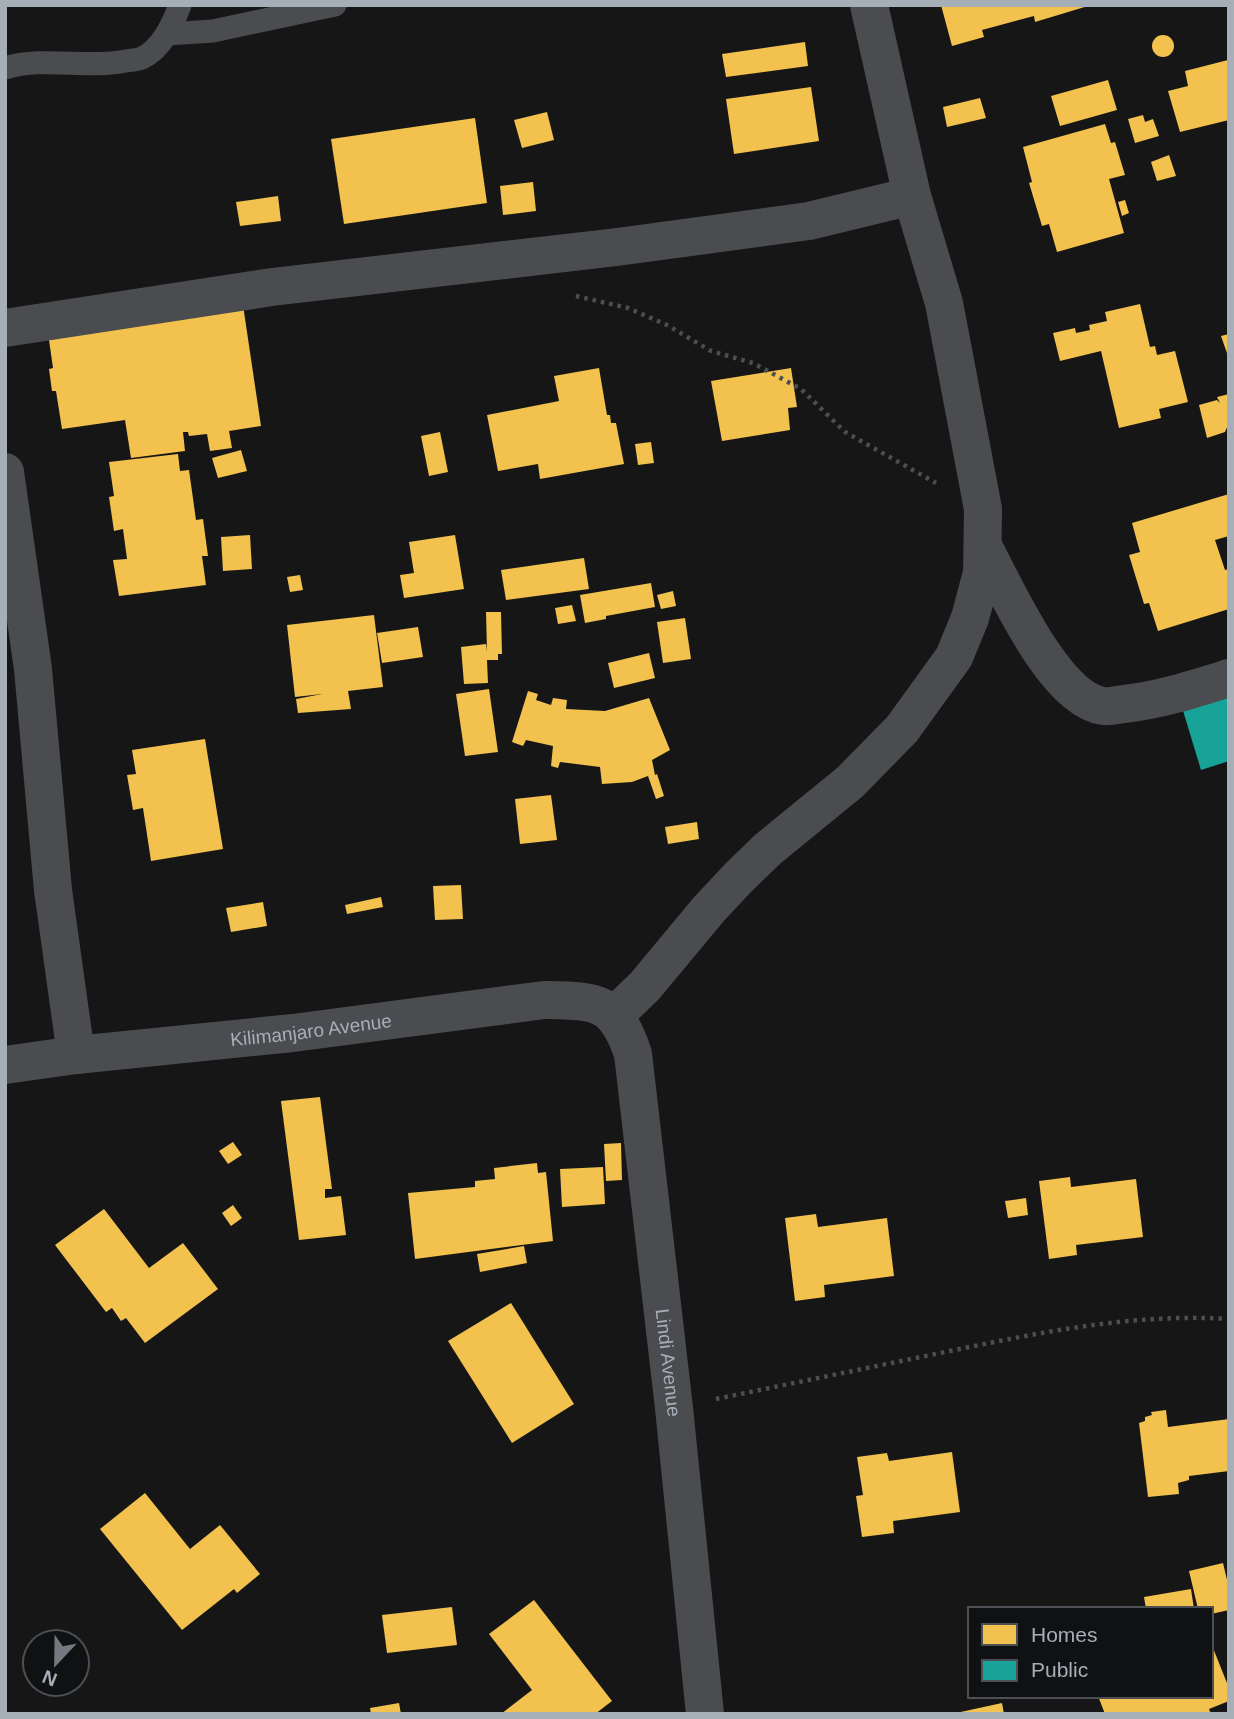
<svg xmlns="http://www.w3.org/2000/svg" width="1234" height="1719" viewBox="0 0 1234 1719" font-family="Arial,sans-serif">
  <rect width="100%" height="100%" fill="#161616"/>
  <g fill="#f2c14e">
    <path d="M 941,5 L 1088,5 L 1088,6 L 1035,22 L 1034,16 L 982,30 L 984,37 L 952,46 Z"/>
    <circle cx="1163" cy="46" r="11"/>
    <path d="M 805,42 L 808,66 L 726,77 L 722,54 Z"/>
    <path d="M 1228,60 L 1229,120 L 1180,132 L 1168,91 L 1188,86 L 1185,71 Z"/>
    <path d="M 1108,80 L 1117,110 L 1060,126 L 1051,96 Z"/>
    <path d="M 811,87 L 819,141 L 734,154 L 726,99 Z"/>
    <path d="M 980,98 L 986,118 L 947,127 L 943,107 Z"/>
    <path d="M 547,112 L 554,140 L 522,148 L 514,120 Z"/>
    <path d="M 1143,115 L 1145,122 L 1153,119 L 1159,136 L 1135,143 L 1128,119 Z"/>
    <path d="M 475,118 L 487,203 L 344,224 L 331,139 Z"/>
    <path d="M 1105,124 L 1111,143 L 1115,142 L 1125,175 L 1109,179 L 1124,233 L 1057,252 L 1049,224 L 1042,226 L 1029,183 L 1032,182 L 1023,147 Z"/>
    <path d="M 1169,155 L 1176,176 L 1157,181 L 1151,162 Z"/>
    <path d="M 533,182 L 536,211 L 503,215 L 500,186 Z"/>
    <path d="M 278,196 L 281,221 L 240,226 L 236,202 Z"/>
    <path d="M 1125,200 L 1129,213 L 1122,216 L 1118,202 Z"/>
    <path d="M 1140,304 L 1150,347 L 1155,346 L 1157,355 L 1175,351 L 1188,402 L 1159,409 L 1161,418 L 1119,428 L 1101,351 L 1060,361 L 1053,333 L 1075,328 L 1076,333 L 1090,330 L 1089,325 L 1107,321 L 1105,312 Z"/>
    <path d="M 243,305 L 261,426 L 229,431 L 232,448 L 210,451 L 207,434 L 189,436 L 188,432 L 183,432 L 185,451 L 131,458 L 125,420 L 62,429 L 56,391 L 52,391 L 49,369 L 53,368 L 48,333 Z"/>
    <path d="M 1229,334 L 1229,356 L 1228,356 L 1221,336 Z"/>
    <path d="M 599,368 L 607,415 L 610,415 L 611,423 L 616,423 L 624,464 L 540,479 L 538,464 L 498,471 L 487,415 L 559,401 L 554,376 Z"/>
    <path d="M 791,368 L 797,407 L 788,408 L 790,430 L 722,441 L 711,381 Z"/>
    <path d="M 1229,394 L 1229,423 L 1225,432 L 1207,438 L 1199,405 L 1217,400 L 1220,403 L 1217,397 Z"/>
    <path d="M 440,432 L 448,472 L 429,476 L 421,436 Z"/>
    <path d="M 651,442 L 654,463 L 638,465 L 635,444 Z"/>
    <path d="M 241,450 L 247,471 L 218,478 L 212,458 Z"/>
    <path d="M 178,454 L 180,471 L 189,470 L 196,520 L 203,519 L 208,556 L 202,556 L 206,585 L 119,596 L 113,560 L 127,559 L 123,529 L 114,531 L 109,497 L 114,496 L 109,462 Z"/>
    <path d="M 1229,494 L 1229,536 L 1215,540 L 1225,570 L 1229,569 L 1229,609 L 1158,631 L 1149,603 L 1144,604 L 1129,555 L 1140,552 L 1132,523 Z"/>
    <path d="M 250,535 L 252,569 L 223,571 L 221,537 Z"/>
    <path d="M 455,535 L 464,589 L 404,598 L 400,575 L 414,573 L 409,542 Z"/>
    <path d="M 584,558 L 589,589 L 506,600 L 501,570 Z"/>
    <path d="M 300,575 L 303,590 L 290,592 L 287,577 Z"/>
    <path d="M 651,583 L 655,607 L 606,616 L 606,619 L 585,623 L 580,595 Z"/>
    <path d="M 673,591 L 676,606 L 661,609 L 657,595 Z"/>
    <path d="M 572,605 L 576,621 L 558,624 L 555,608 Z"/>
    <path d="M 486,612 L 501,612 L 502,654 L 498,654 L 498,660 L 487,660 L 488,683 L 464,684 L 461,647 L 486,644 L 487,651 Z"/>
    <path d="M 374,615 L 383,687 L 348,691 L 351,709 L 298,713 L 296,699 L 322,694 L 295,697 L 287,625 Z"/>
    <path d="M 685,618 L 691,659 L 663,663 L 657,622 Z"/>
    <path d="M 418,627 L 423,657 L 382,663 L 377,633 Z"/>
    <path d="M 649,653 L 655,678 L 614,688 L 608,663 Z"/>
    <path d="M 489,689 L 498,752 L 465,756 L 456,694 Z"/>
    <path d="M 528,691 L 538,694 L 536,700 L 551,705 L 553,698 L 567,700 L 566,709 L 605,711 L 649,698 L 670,750 L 652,760 L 655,775 L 657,774 L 664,796 L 656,799 L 648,776 L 632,782 L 602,784 L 600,767 L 560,762 L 558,768 L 551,766 L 553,746 L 526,740 L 523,746 L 512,742 Z"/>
    <path d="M 205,739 L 223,849 L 151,861 L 143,808 L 133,810 L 127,775 L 136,774 L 132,750 Z"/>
    <path d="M 551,795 L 557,840 L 520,844 L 515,799 Z"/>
    <path d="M 697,822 L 699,839 L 668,844 L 665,827 Z"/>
    <path d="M 461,885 L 463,919 L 435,920 L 433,886 Z"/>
    <path d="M 381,897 L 383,907 L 347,914 L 345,905 Z"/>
    <path d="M 263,902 L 267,926 L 231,932 L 226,908 Z"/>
    <path d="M 320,1097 L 332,1189 L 325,1189 L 325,1198 L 341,1196 L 346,1235 L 299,1240 L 281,1101 Z"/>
    <path d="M 233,1142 L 242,1155 L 228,1164 L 219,1151 Z"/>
    <path d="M 621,1143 L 622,1180 L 606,1181 L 604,1144 Z"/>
    <path d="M 537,1163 L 538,1173 L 546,1172 L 553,1241 L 415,1259 L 408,1193 L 475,1187 L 475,1181 L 495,1179 L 494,1168 Z"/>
    <path d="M 603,1167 L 605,1204 L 562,1207 L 560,1169 Z"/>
    <path d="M 1070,1177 L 1071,1187 L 1136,1179 L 1143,1237 L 1076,1245 L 1077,1255 L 1049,1259 L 1039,1181 Z"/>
    <path d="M 1026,1198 L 1028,1215 L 1008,1218 L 1005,1201 Z"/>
    <path d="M 233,1205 L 242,1218 L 231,1226 L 222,1213 Z"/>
    <path d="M 104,1209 L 149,1268 L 183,1243 L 218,1289 L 145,1343 L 126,1318 L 121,1321 L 112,1308 L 106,1312 L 55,1245 Z"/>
    <path d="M 816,1214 L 818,1227 L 887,1218 L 894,1276 L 824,1285 L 825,1297 L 795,1301 L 785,1218 Z"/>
    <path d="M 524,1246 L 527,1263 L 480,1272 L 477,1254 Z"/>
    <path d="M 511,1303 L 574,1404 L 512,1443 L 448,1341 Z"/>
    <path d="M 1166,1410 L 1168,1427 L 1229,1419 L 1229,1471 L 1189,1476 L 1189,1480 L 1178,1483 L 1179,1494 L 1148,1497 L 1139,1423 L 1145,1421 L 1145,1417 L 1152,1415 L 1151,1412 Z"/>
    <path d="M 952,1452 L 960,1512 L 893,1521 L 894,1533 L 862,1537 L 856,1496 L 863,1495 L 857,1457 L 887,1453 L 889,1461 Z"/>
    <path d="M 145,1493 L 190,1549 L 220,1525 L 260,1574 L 237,1593 L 234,1589 L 182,1630 L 100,1529 Z"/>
    <path d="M 1223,1563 L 1229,1588 L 1229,1610 L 1211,1614 L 1211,1609 L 1198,1609 L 1189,1571 Z"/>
    <path d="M 1191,1589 L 1194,1609 L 1146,1609 L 1144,1597 Z"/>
    <path d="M 534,1600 L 612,1701 L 595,1714 L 501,1714 L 532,1690 L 489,1634 Z"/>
    <path d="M 452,1607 L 457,1645 L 387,1653 L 382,1615 Z"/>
    <path d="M 1211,1643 L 1229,1688 L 1229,1701 L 1209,1709 L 1211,1714 L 1105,1714 L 1098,1696 L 1211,1696 Z"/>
    <path d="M 399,1703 L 401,1714 L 371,1714 L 370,1708 Z"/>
    <path d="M 1002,1703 L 1004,1714 L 957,1714 L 956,1713 Z"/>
  </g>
  <path fill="#17a398" d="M 1229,689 L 1229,761 L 1201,770 L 1181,704 Z"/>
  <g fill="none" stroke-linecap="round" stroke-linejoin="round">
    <g stroke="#4c4e51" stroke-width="4.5" stroke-dasharray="3.5 5" stroke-linecap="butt">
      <path d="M 576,296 L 628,308 L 667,325 L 711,351 L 753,363 L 801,389 L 845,432 L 936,483"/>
      <path d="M 716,1399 C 794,1383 872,1367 950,1351 C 1042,1332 1135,1313 1229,1319"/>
    </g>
    <g stroke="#4a4c4f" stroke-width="23">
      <path d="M 167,34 L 213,31 L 335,5"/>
      <path d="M 5,68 C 44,56 87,69 126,61 C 131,60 138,60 142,58 C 162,49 173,24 180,5"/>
    </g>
    <g stroke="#4a4c4f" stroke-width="38">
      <path d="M 5,328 L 272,287 L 617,247 L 809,221 L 912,196"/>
      <path d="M 5,472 L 33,669 L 53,890 L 76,1055"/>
      <path d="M 983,546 C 1005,587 1054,699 1103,706 C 1109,707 1117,705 1124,704 C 1160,700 1194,689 1229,678"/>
      <path d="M 615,1015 L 645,986 L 709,909 L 739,877 L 768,849 L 850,782 L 902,729 L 954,657 L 970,618 L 982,573 L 983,509 L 944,303 L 912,196 L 869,5"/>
      <path id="s1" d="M 5,1065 L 76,1055 L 293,1033 L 544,1000 C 597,1001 615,1000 633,1054 L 674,1408 L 705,1714"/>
    </g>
  </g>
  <g text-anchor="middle" stroke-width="7" stroke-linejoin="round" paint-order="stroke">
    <g font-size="19" fill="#a6aeb8" stroke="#101112">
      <text dy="7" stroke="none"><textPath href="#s1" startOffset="308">Kilimanjaro Avenue</textPath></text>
      <text dy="7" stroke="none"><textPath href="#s1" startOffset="970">Lindi Avenue</textPath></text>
    </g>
  </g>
  <rect width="1234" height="1719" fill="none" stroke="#a6aeb8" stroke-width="14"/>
  <rect x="968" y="1607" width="245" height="91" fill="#101112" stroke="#4c5054" stroke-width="2"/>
  <rect x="982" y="1624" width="35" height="21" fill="#f2c14e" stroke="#4c5054" stroke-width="2"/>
  <text x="1031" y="1642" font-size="21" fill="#a6aeb8">Homes</text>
  <rect x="982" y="1660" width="35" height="21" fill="#17a398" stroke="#4c5054" stroke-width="2"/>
  <text x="1031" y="1677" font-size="21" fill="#a6aeb8">Public</text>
  <g transform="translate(56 1663) rotate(202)"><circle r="33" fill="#101112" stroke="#4c5054" stroke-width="2"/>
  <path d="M0-5L12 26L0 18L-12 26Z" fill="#74797f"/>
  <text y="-10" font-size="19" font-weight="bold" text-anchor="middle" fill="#a6aeb8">N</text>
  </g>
</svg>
